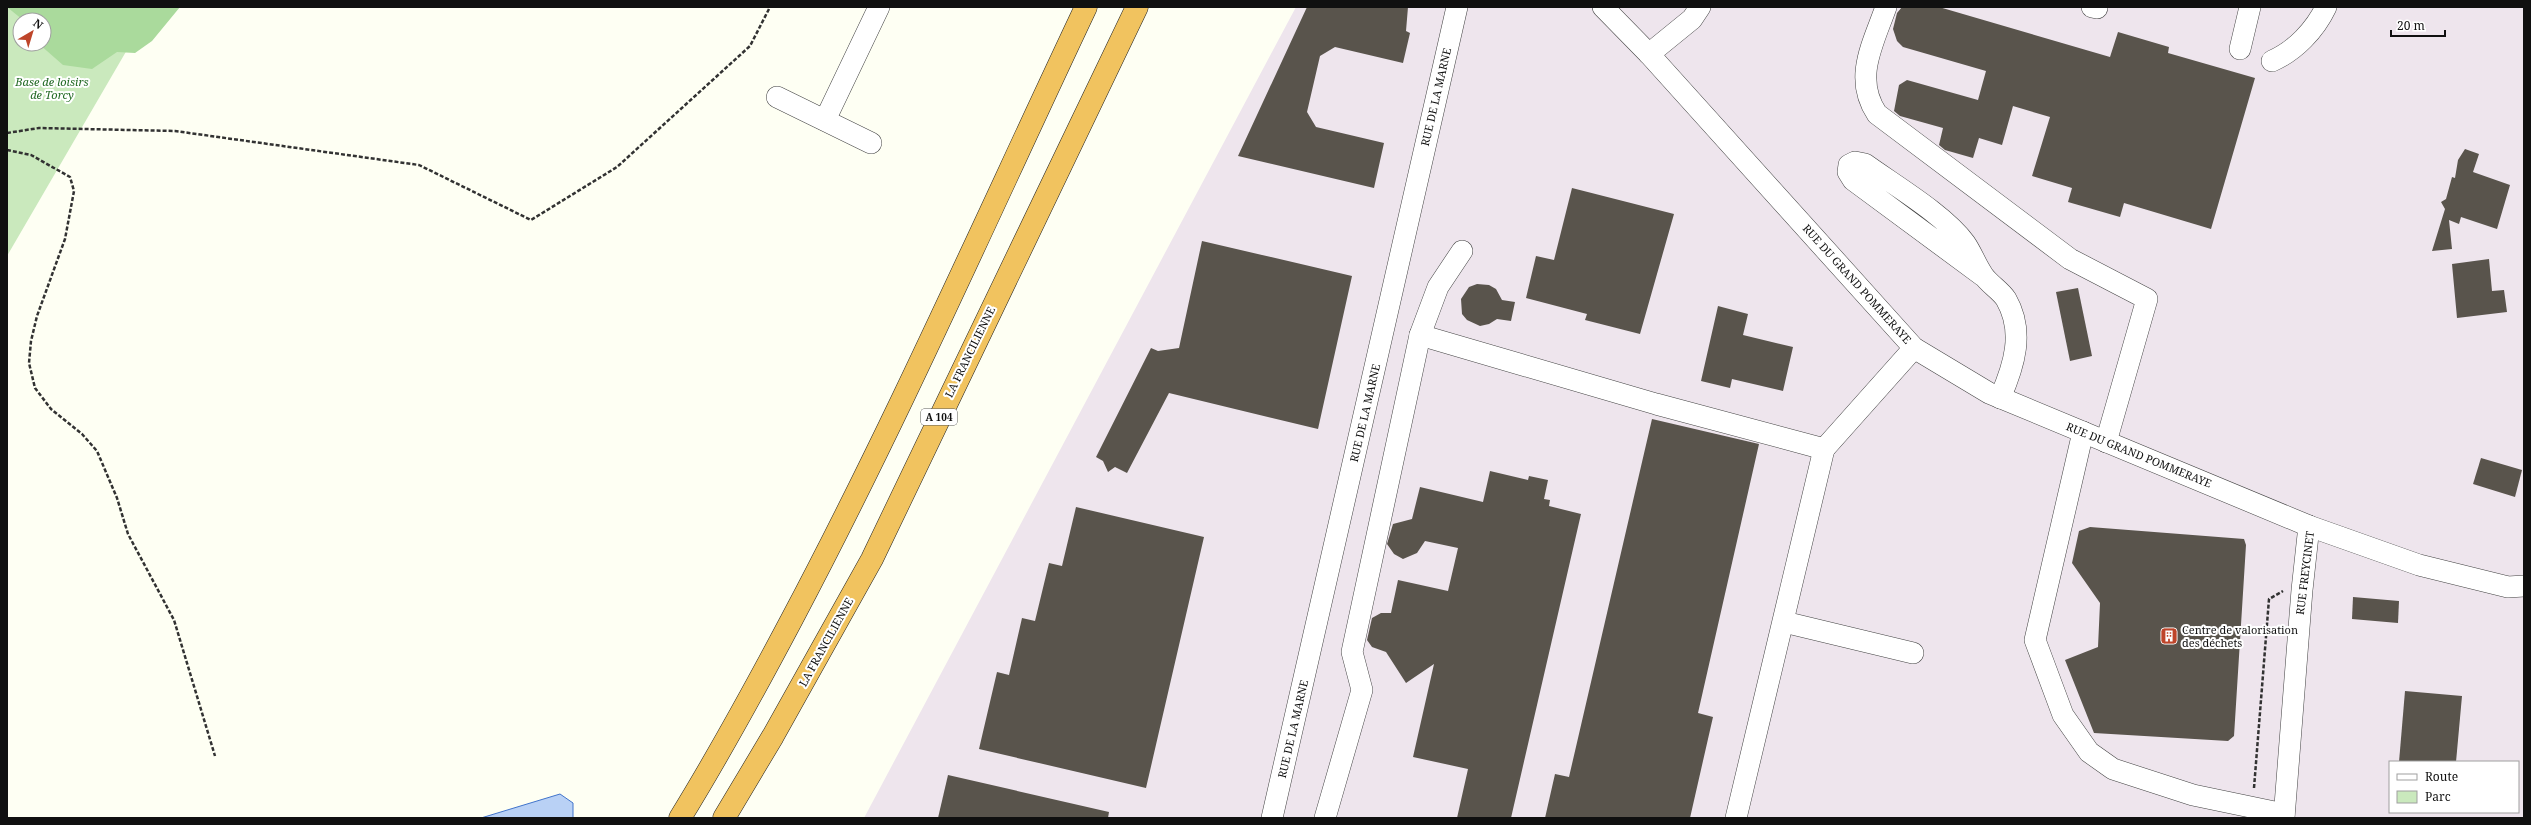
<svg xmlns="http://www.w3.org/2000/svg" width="2531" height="825" viewBox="0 0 2531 825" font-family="'Noto Serif',serif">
  <rect width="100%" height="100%" fill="#fefff3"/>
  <path fill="#eee5ed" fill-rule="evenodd" d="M 1296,7 L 2524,7 L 2524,818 L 864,818 ZM 2390,762 L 2518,762 L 2518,812 L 2390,812 Z"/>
  <path fill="#cae9bd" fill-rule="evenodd" d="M 7,7 L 152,7 L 7,256 ZM 20,20 L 44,20 L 44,44 L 20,44 Z"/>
  <path fill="#aada9c" d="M 7,7 L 180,7 L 152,41 L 135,53 L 117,52 L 92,69 L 63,65 L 39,44 L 44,44 L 44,20 L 23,20 Z"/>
  <path fill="#b9d1f5" stroke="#4174cb" d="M 560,794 L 573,803 L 573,818 L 481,818 Z"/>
  <g fill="#59544c">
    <path d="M 1307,7 L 1408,7 L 1406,31 L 1410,33 L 1403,63 L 1335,47 L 1320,56 L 1307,112 L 1316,127 L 1384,143 L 1374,188 L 1238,156 Z"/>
    <path d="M 1902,7 L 1939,7 L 2110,57 L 2118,32 L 2169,47 L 2168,53 L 2255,78 L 2211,229 L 2124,203 L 2120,217 L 2068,202 L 2072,188 L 2032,176 L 2050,117 L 2013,106 L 2002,145 L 1979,138 L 1973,158 L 1945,150 L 1939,145 L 1943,128 L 1900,116 L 1894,111 L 1899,85 L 1907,80 L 1978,100 L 1986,71 L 1903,47 L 1897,41 L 1893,29 L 1897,13 Z"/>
    <path d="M 2465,149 L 2479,154 L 2473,172 L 2510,185 L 2497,229 L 2461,217 L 2459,224 L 2449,220 L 2452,249 L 2432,251 L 2445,209 L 2441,202 L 2446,199 L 2452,177 L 2455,178 L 2458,160 Z"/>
    <path d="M 1572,188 L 1674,214 L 1640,334 L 1585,320 L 1587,314 L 1526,298 L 1536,256 L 1554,260 Z"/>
    <path d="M 1202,241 L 1352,276 L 1318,429 L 1169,393 L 1127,473 L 1115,467 L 1108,472 L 1103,461 L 1096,457 L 1151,348 L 1158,351 L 1179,348 Z"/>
    <path d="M 2489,259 L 2492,291 L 2504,290 L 2507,312 L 2457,318 L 2452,264 Z"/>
    <path d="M 1477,284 L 1489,285 L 1496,289 L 1502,300 L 1515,302 L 1511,321 L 1497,319 L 1489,324 L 1480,326 L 1467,320 L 1462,314 L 1461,299 L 1469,287 Z"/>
    <path d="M 2078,288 L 2092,356 L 2070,361 L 2056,292 Z"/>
    <path d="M 1718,306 L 1748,314 L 1743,335 L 1793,347 L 1783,391 L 1732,379 L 1730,388 L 1701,381 Z"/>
    <path d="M 1652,419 L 1759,444 L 1698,713 L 1713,717 L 1690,818 L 1545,818 L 1555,774 L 1569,777 Z"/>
    <path d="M 2481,458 L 2522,470 L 2515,497 L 2473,484 Z"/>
    <path d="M 1490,471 L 1528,480 L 1529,476 L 1548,480 L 1544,499 L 1550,500 L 1549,506 L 1581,514 L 1511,818 L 1457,818 L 1468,769 L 1413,757 L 1434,664 L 1406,683 L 1386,652 L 1372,647 L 1367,640 L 1372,618 L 1381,613 L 1391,613 L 1398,580 L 1448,591 L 1458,548 L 1425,541 L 1417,553 L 1403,559 L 1394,554 L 1387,544 L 1393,524 L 1412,519 L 1420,487 L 1483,502 Z"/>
    <path d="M 1076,507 L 1204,537 L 1146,788 L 979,749 L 997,672 L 1009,675 L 1022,618 L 1035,621 L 1049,563 L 1062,566 Z"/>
    <path d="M 2090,527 L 2244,539 L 2246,545 L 2234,736 L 2228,741 L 2094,733 L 2065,660 L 2098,647 L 2100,603 L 2072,563 L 2079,531 Z"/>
    <path d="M 2353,597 L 2399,601 L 2398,623 L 2352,619 Z"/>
    <path d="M 2405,691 L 2462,696 L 2456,762 L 2399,762 Z"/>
    <path d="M 948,775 L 1109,812 L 1108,818 L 938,818 Z"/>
  </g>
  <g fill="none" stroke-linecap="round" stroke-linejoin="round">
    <g stroke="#434343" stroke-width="22">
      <g id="minor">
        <path d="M 1603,7 L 1649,54 L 1914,348 L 1989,393 L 2309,526 L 2419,565 L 2508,587 L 2524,586"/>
        <path d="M 1886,7 C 1873,44 1853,78 1877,114 L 2070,259 L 2147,299 L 2106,442"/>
        <path d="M 2092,7 L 2097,8"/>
        <path d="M 2240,49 L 2250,7"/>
        <path d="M 1649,54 L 1692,19 L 1700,7"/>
        <path d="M 2272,61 C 2295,51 2315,30 2326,7"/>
        <path d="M 777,97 L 871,143"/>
        <path d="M 825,120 L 879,7"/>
        <path d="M 1983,276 L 1853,180 L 1848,172 L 1849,165 L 1855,162 L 1865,164 C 1894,185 1945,215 1965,243 C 1972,253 1976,265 1983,275 C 1989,284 2000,290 2006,299 C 2025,332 2014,366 2000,398"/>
        <path d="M 1420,335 L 1656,404 L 1824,449 L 1914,348"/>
        <path d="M 2083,432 L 2035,640 L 2063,715 L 2089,752 L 2113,769 L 2193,795 L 2284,814"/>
        <path d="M 1784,622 L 1913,653"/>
        <path d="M 1272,818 L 1457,7"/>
        <path d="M 1325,818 L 1362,690 L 1352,652 L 1420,335 L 1438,287 L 1462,251"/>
        <path d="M 1736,818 L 1824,449"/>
        <path d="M 2284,818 L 2302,590 L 2309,526"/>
      </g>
    </g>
    <g stroke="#212121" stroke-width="23">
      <g id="highway">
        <path d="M 680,818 C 720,753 756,687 792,619 C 898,419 989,212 1086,7"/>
        <path d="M 724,818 L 773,736 L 872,559 L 1137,7"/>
      </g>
    </g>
    <g stroke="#323232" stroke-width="2.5" stroke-dasharray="4 2" stroke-linecap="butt">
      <path d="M 7,133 L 39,128 L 175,131 L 419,165 L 531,220 L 617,167 L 750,46 L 770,7"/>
      <path d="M 7,150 L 31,155 L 70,177 L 74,191 L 65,239 L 37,316 L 31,341 L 29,363 L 35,388 L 51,409 L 82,434 L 97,451 L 117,498 L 128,534 L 174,620 L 215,756"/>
      <path d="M 2254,788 L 2269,599 L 2283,591"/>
    </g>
    <use href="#minor" stroke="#fff" stroke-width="21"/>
    <use href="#highway" stroke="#f1c35f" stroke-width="22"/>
  </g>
  <defs>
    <g id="building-square" transform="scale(0.9)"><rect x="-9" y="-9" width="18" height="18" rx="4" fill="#be452a" stroke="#fff"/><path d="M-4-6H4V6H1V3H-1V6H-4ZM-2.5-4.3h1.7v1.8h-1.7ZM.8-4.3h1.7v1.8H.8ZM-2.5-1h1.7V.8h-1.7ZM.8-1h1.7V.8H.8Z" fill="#fff"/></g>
  </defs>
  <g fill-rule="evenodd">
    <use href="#building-square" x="2169" y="636"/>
  </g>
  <g text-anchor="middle" stroke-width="4" stroke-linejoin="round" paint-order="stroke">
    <rect fill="#fff" stroke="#585858" stroke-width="1" x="921" y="409" width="36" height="16" rx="3"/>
    <g font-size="10" font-weight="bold" fill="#101010">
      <text x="939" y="421">A 104</text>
    </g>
    <g font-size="11" font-style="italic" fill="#206822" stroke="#fff">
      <text x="52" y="86">Base de loisirs<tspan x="52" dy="13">de Torcy</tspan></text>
    </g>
    <g font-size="11" fill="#101010" stroke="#fff">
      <text transform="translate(1436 97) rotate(-77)" y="4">RUE DE LA MARNE</text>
      <text transform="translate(1857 284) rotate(48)" y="4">RUE DU GRAND POMMERAYE</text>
      <text transform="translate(970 352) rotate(-64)" y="4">LA FRANCILIENNE</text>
      <text transform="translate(1365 413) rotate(-77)" y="4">RUE DE LA MARNE</text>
      <text transform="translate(2139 455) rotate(22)" y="4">RUE DU GRAND POMMERAYE</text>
      <text transform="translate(2305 573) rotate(-83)" y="4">RUE FREYCINET</text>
      <text transform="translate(826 642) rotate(-61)" y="4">LA FRANCILIENNE</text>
      <text transform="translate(1293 729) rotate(-77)" y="4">RUE DE LA MARNE</text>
    </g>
    <g font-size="11" fill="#101010" stroke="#fff" text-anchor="start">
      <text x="2182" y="634">Centre de valorisation<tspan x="2182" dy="13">des déchets</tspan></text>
    </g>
  </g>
  <rect width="2531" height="825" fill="none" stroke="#101010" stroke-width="16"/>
  <rect x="2389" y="761" width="130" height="52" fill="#ffffff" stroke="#9f9f9f"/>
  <rect x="2397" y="774" width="20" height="6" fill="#ffffff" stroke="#9f9f9f"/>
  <text x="2425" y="781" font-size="12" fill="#101010">Route</text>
  <rect x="2397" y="791" width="20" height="12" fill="#cae9bd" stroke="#9f9f9f"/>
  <text x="2425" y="801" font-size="12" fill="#101010">Parc</text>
  <g transform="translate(32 32) rotate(38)"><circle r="19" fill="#ffffff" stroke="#9f9f9f"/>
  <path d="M0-3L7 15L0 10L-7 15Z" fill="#be452a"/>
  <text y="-6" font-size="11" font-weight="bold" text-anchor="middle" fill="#101010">N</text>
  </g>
  <path d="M2391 30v6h54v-6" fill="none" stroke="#101010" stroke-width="2"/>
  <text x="2397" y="30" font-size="12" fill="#101010" stroke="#ffffff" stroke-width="3" paint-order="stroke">20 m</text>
</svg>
